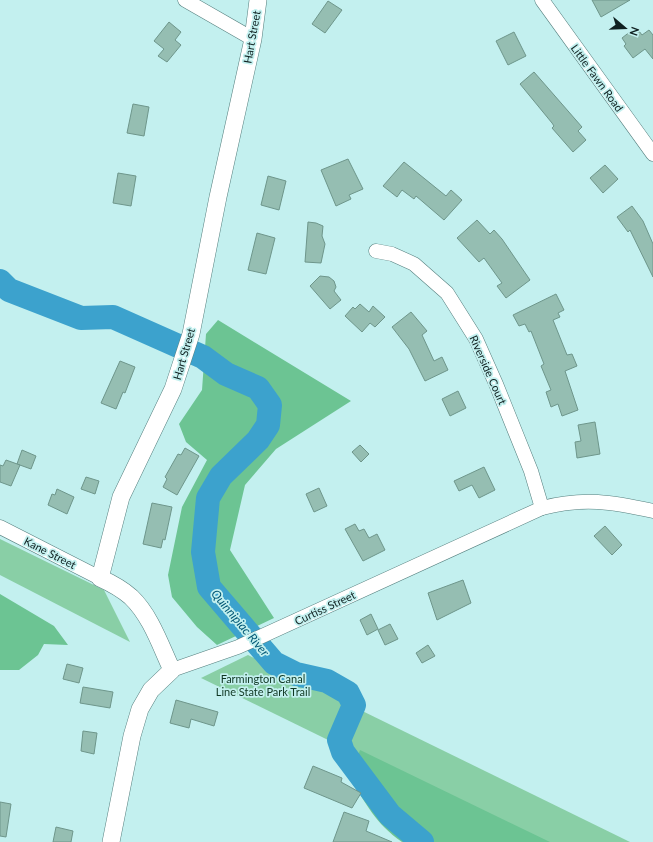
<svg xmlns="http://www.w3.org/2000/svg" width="653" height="842" viewBox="0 0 653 842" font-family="Lato,sans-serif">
  <rect width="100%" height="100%" fill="#c3f0ef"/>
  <g fill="#89cfa6">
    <path d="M 0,539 L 104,590 L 130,642 L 0,575 Z"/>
    <path d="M 248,655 L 630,842 L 537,842 L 201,678 Z"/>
  </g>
  <g fill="#6cc493">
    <path d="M 218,320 L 351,401 L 276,449 L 245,485 L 230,550 L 274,618 L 217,645 L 197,627 L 172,597 L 168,575 L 182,507 L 207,460 L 186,442 L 179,424 L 202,390 L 206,334 Z"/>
    <path d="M 0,594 L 54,626 L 68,645 L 44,644 L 38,655 L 19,670 L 0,670 Z"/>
    <path d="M 360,750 L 550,842 L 402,842 C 375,823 367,805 350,778 Z"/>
  </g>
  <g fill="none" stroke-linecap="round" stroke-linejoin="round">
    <path stroke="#3ca2cd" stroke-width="24" d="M 0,281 L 9,290 L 81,318 L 113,317 L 203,357 L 226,374 L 258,388 L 270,405 L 268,425 L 258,440 L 221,476 L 208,498 L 203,552 L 209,587 L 274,663 L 296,674 L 327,681 L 348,693 L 354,705 L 339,740 L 343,752 L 390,815 L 422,842"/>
  </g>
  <g fill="#95beb2" stroke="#6e968b">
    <path d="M 592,0 L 630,0 L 601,17 Z"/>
    <path d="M 328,1 L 342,10 L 325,33 L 312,24 Z"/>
    <path d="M 169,22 L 181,32 L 175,40 L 181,45 L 167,62 L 158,56 L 164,49 L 154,41 Z"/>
    <path d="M 636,27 L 642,35 L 649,30 L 653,35 L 653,59 L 645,49 L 633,58 L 624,46 L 626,44 L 622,38 Z"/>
    <path d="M 514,32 L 526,56 L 508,65 L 496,41 Z"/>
    <path d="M 534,72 L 582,127 L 578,131 L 586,140 L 573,152 L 552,128 L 554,126 L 552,123 L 520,84 Z"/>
    <path d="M 133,104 L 149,107 L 144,136 L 127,133 Z"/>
    <path d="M 348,159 L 363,189 L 349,195 L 351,199 L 336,206 L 321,170 Z"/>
    <path d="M 404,162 L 446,196 L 451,190 L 462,200 L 444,220 L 416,196 L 414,199 L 402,190 L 397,197 L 383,186 Z"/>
    <path d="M 605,165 L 618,179 L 603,193 L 590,178 Z"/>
    <path d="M 118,173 L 136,176 L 131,206 L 113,203 Z"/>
    <path d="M 268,176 L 286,181 L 279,210 L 261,205 Z"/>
    <path d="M 632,206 L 643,221 L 653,244 L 653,277 L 630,230 L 628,232 L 617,217 Z"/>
    <path d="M 477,220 L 490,234 L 494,230 L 502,239 L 530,280 L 506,298 L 497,286 L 502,283 L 484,258 L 479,262 L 457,238 Z"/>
    <path d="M 308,222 L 316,223 L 323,226 L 322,236 L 325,244 L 321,263 L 305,262 Z"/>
    <path d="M 257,233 L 275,238 L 266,274 L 248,270 Z"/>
    <path d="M 320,276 L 329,277 L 334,281 L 336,287 L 334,291 L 341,300 L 330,309 L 310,286 Z"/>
    <path d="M 556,294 L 564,310 L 558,313 L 560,317 L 553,320 L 567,355 L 572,354 L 577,366 L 565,371 L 578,410 L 562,416 L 558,404 L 551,407 L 546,392 L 551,390 L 541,366 L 544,364 L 531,331 L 529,332 L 525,324 L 519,326 L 513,315 Z"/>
    <path d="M 360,304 L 369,312 L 373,306 L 385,317 L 375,327 L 370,323 L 362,332 L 345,316 L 353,307 L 355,309 Z"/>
    <path d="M 411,312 L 427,331 L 422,335 L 434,361 L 442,357 L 448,370 L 425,381 L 409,349 L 392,327 Z"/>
    <path d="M 120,361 L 135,367 L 125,393 L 123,392 L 116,409 L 101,403 Z"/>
    <path d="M 458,391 L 466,408 L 450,416 L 442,399 Z"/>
    <path d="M 595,422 L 600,454 L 577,458 L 575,442 L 581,441 L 578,425 Z"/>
    <path d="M 360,445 L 369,454 L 361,462 L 352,452 Z"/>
    <path d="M 185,448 L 199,456 L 177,495 L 163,487 L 167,479 L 165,477 L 178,454 L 181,455 Z"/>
    <path d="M 22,450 L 36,456 L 31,469 L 17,464 Z"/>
    <path d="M 6,460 L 20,465 L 11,486 L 0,482 L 0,465 L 3,466 Z"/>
    <path d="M 484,467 L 495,490 L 479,498 L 472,485 L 459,491 L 454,481 Z"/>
    <path d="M 86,477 L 99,481 L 95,494 L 81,489 Z"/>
    <path d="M 319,488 L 327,506 L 314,512 L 306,494 Z"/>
    <path d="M 57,489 L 74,497 L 67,514 L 48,505 L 52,494 L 55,495 Z"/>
    <path d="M 152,503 L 172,507 L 165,540 L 163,539 L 161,548 L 143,544 Z"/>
    <path d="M 355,524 L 359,531 L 364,529 L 369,538 L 377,534 L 385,550 L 363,561 L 345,529 Z"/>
    <path d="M 605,526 L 622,545 L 612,555 L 594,536 Z"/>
    <path d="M 463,580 L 471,603 L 437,620 L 428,593 Z"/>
    <path d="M 371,614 L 378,629 L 367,635 L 360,620 Z"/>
    <path d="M 390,624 L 398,639 L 385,645 L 378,630 Z"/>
    <path d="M 428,645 L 435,656 L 422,663 L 416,653 Z"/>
    <path d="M 67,664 L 83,668 L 79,683 L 63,679 Z"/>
    <path d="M 83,687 L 113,692 L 110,708 L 80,703 Z"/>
    <path d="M 176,700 L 218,712 L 214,726 L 191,719 L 189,728 L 170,723 Z"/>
    <path d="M 83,731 L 97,733 L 94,754 L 81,751 Z"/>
    <path d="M 313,766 L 342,778 L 341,782 L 361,793 L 352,808 L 304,788 Z"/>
    <path d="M 0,802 L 11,804 L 6,837 L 0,836 Z"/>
    <path d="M 344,812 L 369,821 L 366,831 L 392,842 L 333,842 Z"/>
    <path d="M 56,827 L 73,831 L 71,842 L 53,842 Z"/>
  </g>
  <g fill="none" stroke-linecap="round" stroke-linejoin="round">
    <g stroke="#557f7e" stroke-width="15">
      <g id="minor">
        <path d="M 185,0 L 253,39"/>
        <path d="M 542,0 L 653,154"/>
        <path d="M 376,251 L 392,254 L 414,264 L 447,293 L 476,339 L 496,384 L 531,471 L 542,508"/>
        <path d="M 0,527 L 100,578"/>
        <path d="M 172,670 L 238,647 L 542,508 C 583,497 613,502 653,511"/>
      </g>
    </g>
    <g stroke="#557f7e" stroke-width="18">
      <path id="tertiary" d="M 111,842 L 132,736 L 140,709 L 151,690 L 172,670 C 161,647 151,616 131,597 C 122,589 111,583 100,578 L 121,497 L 173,389 L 191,334 L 218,197 L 253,39 L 258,0"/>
    </g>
    <use href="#minor" stroke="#fff" stroke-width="14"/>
    <use href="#tertiary" stroke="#fff" stroke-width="17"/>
  </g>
  <g text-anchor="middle" stroke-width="3.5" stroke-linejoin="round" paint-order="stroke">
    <g font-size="11" fill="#0f2020" stroke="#c3f0ef">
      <text transform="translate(252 37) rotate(-80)" y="4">Hart Street</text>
      <text transform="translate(597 78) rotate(54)" y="4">Little Fawn Road</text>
      <text transform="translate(184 354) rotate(-74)" y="4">Hart Street</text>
      <text transform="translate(488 370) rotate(66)" y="4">Riverside Court</text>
      <text transform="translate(50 553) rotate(27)" y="4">Kane Street</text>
      <text transform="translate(325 608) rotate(-25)" y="4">Curtiss Street</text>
    </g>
    <g font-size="11" fill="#0f3622" stroke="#c3f0ef">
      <text x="263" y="683">Farmington Canal<tspan x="263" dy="13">Line State Park Trail</tspan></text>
    </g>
    <g font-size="12" font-style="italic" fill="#025775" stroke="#c3f0ef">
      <text transform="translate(240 623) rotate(50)" y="4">Quinnipiac River</text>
    </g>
  </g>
  <g transform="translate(625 28) rotate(109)" stroke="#c3f0ef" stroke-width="3" paint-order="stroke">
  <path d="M0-3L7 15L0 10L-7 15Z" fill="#0f2020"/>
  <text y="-6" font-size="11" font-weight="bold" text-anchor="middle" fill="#0f2020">N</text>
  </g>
</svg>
